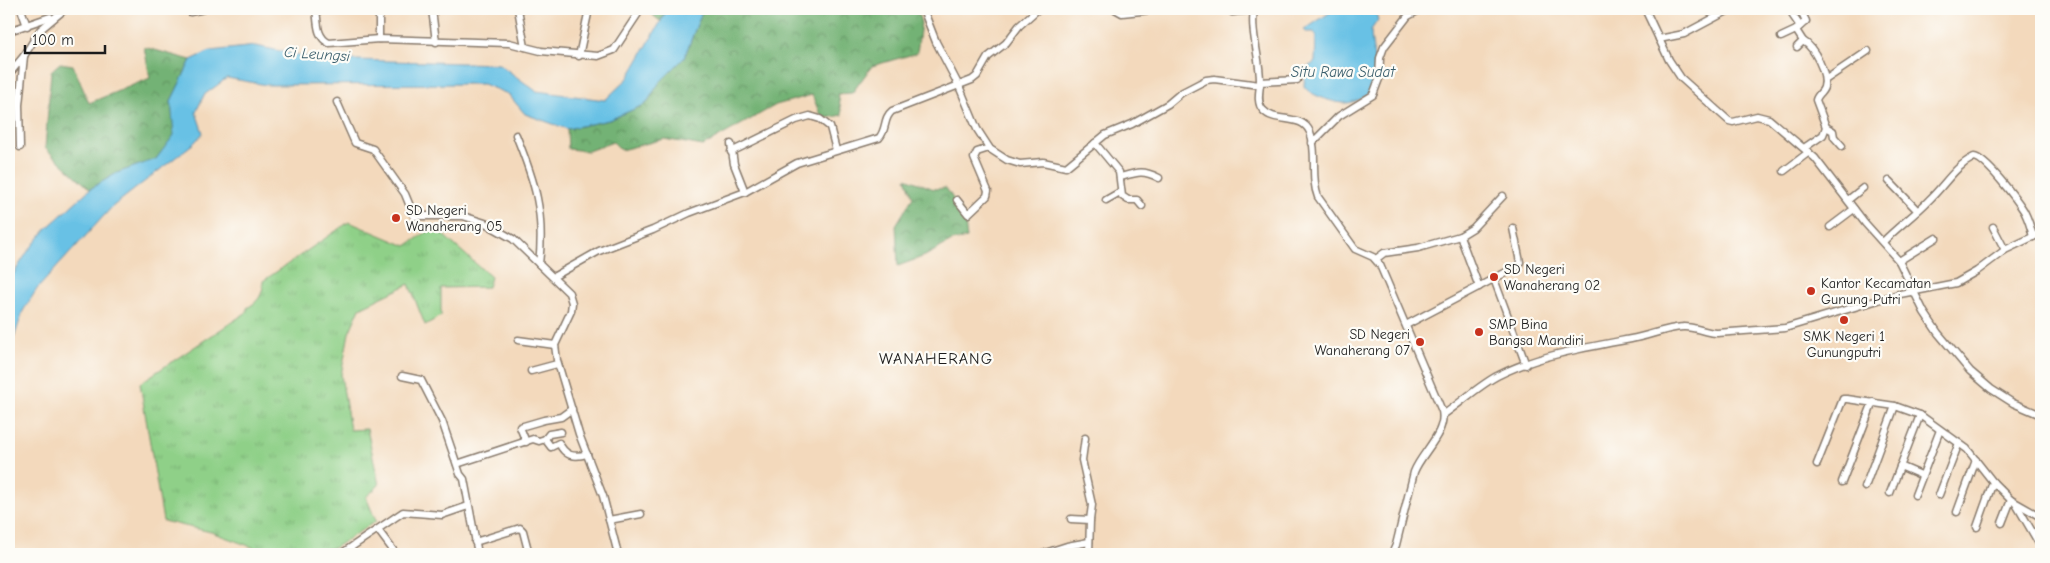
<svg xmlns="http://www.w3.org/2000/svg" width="2050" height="563" viewBox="0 0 2050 563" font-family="'Comic Neue',sans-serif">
  <defs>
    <pattern id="grass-tufts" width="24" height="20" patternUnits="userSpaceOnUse" patternTransform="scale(1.25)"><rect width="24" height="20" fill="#8fd088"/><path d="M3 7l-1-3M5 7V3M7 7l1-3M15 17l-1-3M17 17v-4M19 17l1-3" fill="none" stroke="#7bb275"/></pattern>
    <pattern id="forest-crowns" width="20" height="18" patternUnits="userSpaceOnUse" patternTransform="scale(1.25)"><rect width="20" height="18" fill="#73b274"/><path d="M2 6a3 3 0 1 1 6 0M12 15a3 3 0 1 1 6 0" fill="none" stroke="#5e905e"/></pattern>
  </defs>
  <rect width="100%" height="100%" fill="#fdfcf7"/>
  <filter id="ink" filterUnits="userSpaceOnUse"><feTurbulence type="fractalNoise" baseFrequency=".02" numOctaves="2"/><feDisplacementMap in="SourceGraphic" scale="10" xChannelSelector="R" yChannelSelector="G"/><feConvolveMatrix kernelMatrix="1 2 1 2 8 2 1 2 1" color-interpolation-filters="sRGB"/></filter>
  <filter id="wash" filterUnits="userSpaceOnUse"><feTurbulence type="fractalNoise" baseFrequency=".0096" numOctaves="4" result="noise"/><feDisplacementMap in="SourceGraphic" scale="20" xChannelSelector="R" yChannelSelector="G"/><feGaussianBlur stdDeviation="1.12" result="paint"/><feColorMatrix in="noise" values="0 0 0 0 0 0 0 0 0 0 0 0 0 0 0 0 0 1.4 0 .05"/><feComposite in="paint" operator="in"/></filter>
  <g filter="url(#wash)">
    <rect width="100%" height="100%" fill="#f3d9bc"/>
    <path fill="url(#grass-tufts)" stroke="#567652" d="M 349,222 L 406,246 L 434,227 L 491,277 L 488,287 L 441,288 L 441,316 L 425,325 L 409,284 L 360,308 L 349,333 L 341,375 L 350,430 L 367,429 L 379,485 L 366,497 L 376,521 L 334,548 L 271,554 L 211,532 L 163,521 L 140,383 L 247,312 L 247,308 C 258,302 264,294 263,281 Z"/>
    <g fill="url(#forest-crowns)" stroke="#486748">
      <path d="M 645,9 L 668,9 L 660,21 Z"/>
      <path d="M 703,9 L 917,9 L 921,23 L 917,53 L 872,66 L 852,93 L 838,94 L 842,115 L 822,119 L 812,95 L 776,105 L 703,146 L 664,139 L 621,150 L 613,142 L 588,151 L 568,149 L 567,129 L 609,120 L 646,104 L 659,83 L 684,58 Z"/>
      <path d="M 144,47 L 191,60 L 171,101 L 175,135 L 156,159 L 117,173 L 90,189 L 45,148 L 51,71 L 60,63 L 73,65 L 89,103 L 150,78 Z"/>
      <path d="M 906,178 L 934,189 L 946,188 L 964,215 L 967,238 L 952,241 L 925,256 L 898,266 L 896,225 L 913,197 Z"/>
    </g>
    <g fill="#67c1e5" stroke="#426e80">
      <path d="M 668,9 L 703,9 L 684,58 L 659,83 L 646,104 L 609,120 L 567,129 L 525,114 L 508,94 L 483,84 L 267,85 L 227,78 L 204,95 L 196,112 L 203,133 L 194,143 L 112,207 L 37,289 L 23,311 L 9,353 L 9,281 L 28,251 L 47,228 L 90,189 L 117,173 L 156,159 L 174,135 L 171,101 L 191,60 L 210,51 L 256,46 L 319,59 L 499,64 L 536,91 L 605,100 L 628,78 Z"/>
      <path d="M 1335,9 L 1375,9 L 1378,20 L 1371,30 C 1371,46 1379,74 1373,88 C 1369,96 1355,103 1346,103 C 1337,104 1308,95 1304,86 L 1305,69 L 1315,62 L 1316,36 L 1314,32 L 1306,32 L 1304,30 Z"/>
    </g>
  </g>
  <g filter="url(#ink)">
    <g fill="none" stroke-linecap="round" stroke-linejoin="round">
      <g stroke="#887a6c" stroke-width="9">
        <g id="minor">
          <path d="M 21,9 L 27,26"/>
          <path d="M 316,9 C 318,22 316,37 329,43 L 379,39 L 509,43 L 541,51 L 598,56 L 614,50 L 641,9"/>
          <path d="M 432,9 L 436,42"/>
          <path d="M 518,9 L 525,47"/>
          <path d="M 923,9 L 936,42 L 959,86 L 977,129 L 990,149 L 1007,160 L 1020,164 L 1043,162 L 1066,167 L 1105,135 L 1132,124 L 1168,104 L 1181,93 L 1206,80 L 1214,79 L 1260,85"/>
          <path d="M 1115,9 L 1122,13 L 1160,9"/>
          <path d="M 1230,9 L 1232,12 L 1253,10"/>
          <path d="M 1254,9 C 1250,34 1261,59 1260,85 C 1259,93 1257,104 1263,110 C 1275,124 1302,113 1310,132 C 1318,152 1310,177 1318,197 L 1355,249 L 1373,257 L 1380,265 L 1442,411 C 1447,433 1421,453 1414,472 L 1396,545 L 1392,554"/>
          <path d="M 1645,9 L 1669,60 L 1681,78 L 1729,121 L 1733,122 L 1757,116 L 1769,119 L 1815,158 L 1865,223 L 1899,261 L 1924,312 L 1938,333 L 1970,371 L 1991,389 L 2013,403 L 2041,415"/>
          <path d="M 190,12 L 204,9"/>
          <path d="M 1793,16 L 1800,26"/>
          <path d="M 1796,30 L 1803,41 L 1797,47"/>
          <path d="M 9,31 L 50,17"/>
          <path d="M 1781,37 L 1796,30 L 1806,21 L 1800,9"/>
          <path d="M 379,39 L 379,13"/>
          <path d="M 1659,39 L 1684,34 L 1731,9"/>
          <path d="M 1803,41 C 1814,47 1828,74 1824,87 C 1823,92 1817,95 1816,100 L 1826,127 L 1823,135 L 1804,148"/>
          <path d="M 579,56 L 589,9"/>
          <path d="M 9,74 L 24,56 L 40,30 L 65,9"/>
          <path d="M 1825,80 L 1868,51"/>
          <path d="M 1260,82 L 1297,80"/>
          <path d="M 337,102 L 355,143 L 373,149 L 405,194 L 414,216 L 463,216 L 485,223 L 513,239 L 569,293 L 572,303 L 571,311 L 555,345 L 557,360 L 579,434 L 603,496 L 618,554"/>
          <path d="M 1826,127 L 1833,131 L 1834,137 L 1842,146"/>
          <path d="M 516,135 C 535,182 545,212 539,264"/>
          <path d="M 1095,143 L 1119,172 L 1122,196 L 1128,200 L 1137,200 L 1142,206"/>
          <path d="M 1312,143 L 1339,116 L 1373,95 L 1379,79 L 1380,58 L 1384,47 L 1408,16 L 1421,9"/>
          <path d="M 731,144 L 734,164 L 745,192"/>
          <path d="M 20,147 L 19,105 L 24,56"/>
          <path d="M 731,152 L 796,120 L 810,116 L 820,119 L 830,127 L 836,150"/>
          <path d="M 1784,171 L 1809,152"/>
          <path d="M 1121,177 C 1138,172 1143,170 1159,178"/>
          <path d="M 1889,181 L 1917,210"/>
          <path d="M 957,200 L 968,214 L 987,196 L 988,191 L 974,158 L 977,152 L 989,148"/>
          <path d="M 1106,200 L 1120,192"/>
          <path d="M 1848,200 L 1863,188"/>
          <path d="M 1830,227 L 1854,209"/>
          <path d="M 1993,227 L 2005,250"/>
          <path d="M 1460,236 L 1479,287"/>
          <path d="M 1883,242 C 1897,227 1915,215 1929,200 C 1945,185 1954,167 1974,157 C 1986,158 2017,200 2024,211 C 2028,219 2031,228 2033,237"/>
          <path d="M 1376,259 L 1384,253 L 1418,248 L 1460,236 L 1473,228 L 1503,196"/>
          <path d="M 1899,261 L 1936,238"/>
          <path d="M 553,277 L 599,251 L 653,230 L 689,213 L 745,192 L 797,163 L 879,138 C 887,130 883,118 892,111 L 972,80 L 977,76 L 988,57 L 1006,43 L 1019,26 L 1038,9"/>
          <path d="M 1494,279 L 1526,365"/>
          <path d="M 1406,325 L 1518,266 L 1520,262 L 1513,228"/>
          <path d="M 518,340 L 555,345"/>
          <path d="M 531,371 L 557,364"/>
          <path d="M 402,376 L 421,380 L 442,421 L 460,474 L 464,479 L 478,554"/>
          <path d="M 1443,415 C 1459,404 1482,383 1499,375 C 1539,355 1588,347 1631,339 C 1649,336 1665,328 1683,327 C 1694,326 1705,333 1717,333 L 1785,328 L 1895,295 L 1956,283 L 1977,271 L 2005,250 L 2041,233"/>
          <path d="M 1085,438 L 1082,460 L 1092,505 L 1090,520 L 1089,554"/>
          <path d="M 545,439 L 549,434 L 561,432"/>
          <path d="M 526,442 L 520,427 L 544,420 L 561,417 L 572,409"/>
          <path d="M 457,464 L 533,439 L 539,441 L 545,439 L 551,447 L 559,443 C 565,456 574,458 587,454"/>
          <path d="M 1817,464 L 1843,399 L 1847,399 L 1895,406 L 1920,415 L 1967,449 L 1993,482 L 2011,500 L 2041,517"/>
          <path d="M 1900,466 L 1921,475"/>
          <path d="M 1842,482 L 1873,402"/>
          <path d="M 1865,487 L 1895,406"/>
          <path d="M 1890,493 L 1920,415"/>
          <path d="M 1915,495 L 1940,430"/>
          <path d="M 1939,495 L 1959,443"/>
          <path d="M 2016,504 L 2041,547"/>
          <path d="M 1957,512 L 1976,460"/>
          <path d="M 1071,519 L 1090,520"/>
          <path d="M 609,520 L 641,514"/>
          <path d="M 2002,523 L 2011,500"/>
          <path d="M 1977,527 L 1993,482"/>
          <path d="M 378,530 L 396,554"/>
          <path d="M 475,542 L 520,528 L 523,531 L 529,554"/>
          <path d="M 341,554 L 403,512 L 442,515 L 468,506"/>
          <path d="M 1042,554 L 1067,546 L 1089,542"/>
        </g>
      </g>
      <use href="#minor" stroke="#fff" stroke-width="6"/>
    </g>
  </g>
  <g fill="#c8321e" stroke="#fdfcf7" stroke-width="2">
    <circle cx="396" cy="218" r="5"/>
    <circle cx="1494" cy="277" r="5"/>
    <circle cx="1811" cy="291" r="5"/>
    <circle cx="1844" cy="320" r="5"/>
    <circle cx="1479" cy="332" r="5"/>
    <circle cx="1420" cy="342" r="5"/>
  </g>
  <g text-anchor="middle" stroke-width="4.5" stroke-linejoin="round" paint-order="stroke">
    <g font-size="14" fill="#1c1c1c" stroke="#fdfcf7" text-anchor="start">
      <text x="406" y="215">SD Negeri<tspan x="406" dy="16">Wanaherang 05</tspan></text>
      <text x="1504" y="274">SD Negeri<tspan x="1504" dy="16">Wanaherang 02</tspan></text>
      <text x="1821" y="288">Kantor Kecamatan<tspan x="1821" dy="16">Gunung Putri</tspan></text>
      <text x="1489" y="329">SMP Bina<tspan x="1489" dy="16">Bangsa Mandiri</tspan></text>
      <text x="1410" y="339" text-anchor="end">SD Negeri<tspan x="1410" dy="16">Wanaherang 07</tspan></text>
      <text x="1844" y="341" text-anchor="middle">SMK Negeri 1<tspan x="1844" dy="16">Gunungputri</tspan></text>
    </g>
    <g font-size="15" font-style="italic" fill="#3a5e6c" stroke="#fdfcf7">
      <text transform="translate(317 54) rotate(4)" y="5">Ci Leungsi</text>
      <text x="1343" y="77">Situ Rawa Sudat</text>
    </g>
    <g font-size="16" letter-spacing="1" fill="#1c1c1c" stroke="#fdfcf7">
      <text x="936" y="364">WANAHERANG</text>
    </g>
  </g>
  <rect width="2050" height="563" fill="none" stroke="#fdfcf7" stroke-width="30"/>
  <path d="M25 45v8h80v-8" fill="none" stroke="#1c1c1c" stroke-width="2.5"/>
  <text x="32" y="45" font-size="15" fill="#1c1c1c" stroke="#fdfcf7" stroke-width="4" paint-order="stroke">100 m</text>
</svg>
